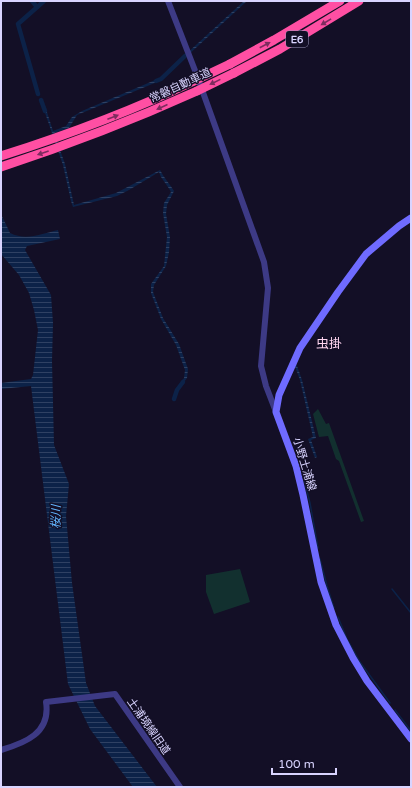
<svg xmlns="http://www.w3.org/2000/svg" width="412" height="788" viewBox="0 0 412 788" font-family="'Varela Round','Noto Sans JP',sans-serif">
  <defs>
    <pattern id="water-rules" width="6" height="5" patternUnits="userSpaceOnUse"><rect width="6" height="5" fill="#0c2248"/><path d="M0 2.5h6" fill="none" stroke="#2f4163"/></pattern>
  </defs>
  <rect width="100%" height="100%" fill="#130f26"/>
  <g fill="#12302f">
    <path d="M 318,409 L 326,424 L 329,423 L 364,521 L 361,522 L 339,461 L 336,459 L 328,436 L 319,437 L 313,414 Z"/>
    <path d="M 240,569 L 250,602 L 214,614 L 206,592 L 206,575 Z"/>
  </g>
  <g fill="url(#water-rules)">
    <path d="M 244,1 L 247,1 L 186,57 L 185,55 Z"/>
    <path d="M 160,78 L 162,80 L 77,115 L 69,128 L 54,133 L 65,164 L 74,205 L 116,193 L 160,170 C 164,178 170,184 174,191 L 167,205 L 166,214 L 170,237 L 169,252 L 166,266 L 154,285 L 153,292 L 163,318 L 179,344 L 188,369 L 187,378 L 181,386 L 176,390 L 184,378 L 185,370 L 176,345 L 161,319 L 151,293 L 151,284 L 164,266 L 167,237 L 163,213 L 164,203 L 171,192 L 170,190 L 161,177 L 159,172 L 129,190 L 117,196 L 73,207 L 71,201 L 63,165 L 43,107 L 45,106 L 53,131 L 66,126 L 72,117 L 82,111 Z"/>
    <path d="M 1,214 L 10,233 C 26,241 41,234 58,230 L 60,239 L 27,246 L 25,250 L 51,295 L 53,323 L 52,361 L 54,445 L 69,484 L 66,516 L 72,583 L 86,683 L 95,706 L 157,787 L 133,787 L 90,729 L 68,684 L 31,386 L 1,389 L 1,383 L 31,379 L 33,375 L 38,330 L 34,310 L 29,293 L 19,275 L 1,254 Z"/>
    <path d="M 296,363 L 302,380 L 316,438 L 311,440 L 317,457 L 315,458 L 308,439 L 313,437 L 300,380 L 294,364 Z"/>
  </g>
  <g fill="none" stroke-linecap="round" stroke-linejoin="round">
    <g stroke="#0c2248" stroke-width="1.5">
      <path d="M 302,472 L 310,503 L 318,548"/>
      <path d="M 320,559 L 327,586 L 334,608"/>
      <path d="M 392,589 L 411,613"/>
      <path d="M 338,617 L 347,639 L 360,662 L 390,703"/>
      <path d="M 395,710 L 411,731"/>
    </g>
    <g stroke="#0c2248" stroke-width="4.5">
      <path d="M 32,1 L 37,7"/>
      <path d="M 156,81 L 161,79 L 185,56"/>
      <path d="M 38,94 L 18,24 L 44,1"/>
      <path d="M 41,100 L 45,111"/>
      <path d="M 174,399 L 177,390 L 183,382"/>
    </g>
    <g stroke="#3d3a85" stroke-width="6">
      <path d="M 168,1 L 196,73 L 264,262 L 268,288 L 261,366 L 266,386 L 276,412"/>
      <path d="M 1,750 C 25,743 51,733 46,702 L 115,694 L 180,787"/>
    </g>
    <path stroke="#6f6bff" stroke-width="7" d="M 411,218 L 399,226 L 366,254 L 338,292 L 300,348 L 279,395 L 276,412 L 296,466 L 303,495 L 321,582 L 336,625 L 353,658 L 367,681 L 411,739"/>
    <g stroke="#ff4fa3" stroke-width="9">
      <path d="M 230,64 L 274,40 L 340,1"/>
      <path d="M 234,73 L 280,49 L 359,1"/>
      <path d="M 1,156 C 67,135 132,111 194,81"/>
      <path d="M 1,167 C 68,145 133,120 197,91"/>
    </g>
    <g stroke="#ff4fa3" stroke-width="9">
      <path d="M 194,81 L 230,64"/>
      <path d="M 197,91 L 234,73"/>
    </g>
  </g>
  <defs><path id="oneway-solid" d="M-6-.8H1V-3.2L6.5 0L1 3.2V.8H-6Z"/></defs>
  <g fill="#7d2c5e">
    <use href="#oneway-solid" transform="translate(326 22) rotate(149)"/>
    <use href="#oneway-solid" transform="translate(265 45) rotate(-28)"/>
    <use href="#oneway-solid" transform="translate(215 82) rotate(154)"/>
    <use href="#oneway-solid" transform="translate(162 107) rotate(156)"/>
    <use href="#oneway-solid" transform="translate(113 117) rotate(-21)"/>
    <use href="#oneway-solid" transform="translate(43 153) rotate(161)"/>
  </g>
  <g text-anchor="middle" stroke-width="3" stroke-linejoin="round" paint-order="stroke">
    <rect fill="#130f26" stroke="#9e99be" stroke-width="1" x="286" y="31" width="22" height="16" rx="3"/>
    <g font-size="10" font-weight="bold" fill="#d9d4ff">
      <text x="297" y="43">E6</text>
    </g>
    <g font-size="11" fill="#d9d4ff" stroke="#130f26">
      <text transform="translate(180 85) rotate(-25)" y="4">常磐自動車道</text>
      <text transform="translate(305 464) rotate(73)" y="4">小野土浦線</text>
      <text transform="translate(149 726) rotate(55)" y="4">土浦境線旧道</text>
    </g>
    <g font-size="12" font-style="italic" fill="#62b6ff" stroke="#130f26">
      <text transform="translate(56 517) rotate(-89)" y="4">桜川</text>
    </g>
    <g font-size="13" fill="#ffd6f0" stroke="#130f26">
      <text x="329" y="348">虫掛</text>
    </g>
  </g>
  <rect width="412" height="788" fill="none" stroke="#d9d4ff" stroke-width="4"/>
  <path d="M272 768v6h64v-6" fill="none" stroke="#d9d4ff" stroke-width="2"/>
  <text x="278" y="768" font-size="12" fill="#d9d4ff" stroke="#130f26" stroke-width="3" paint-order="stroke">100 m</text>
</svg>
